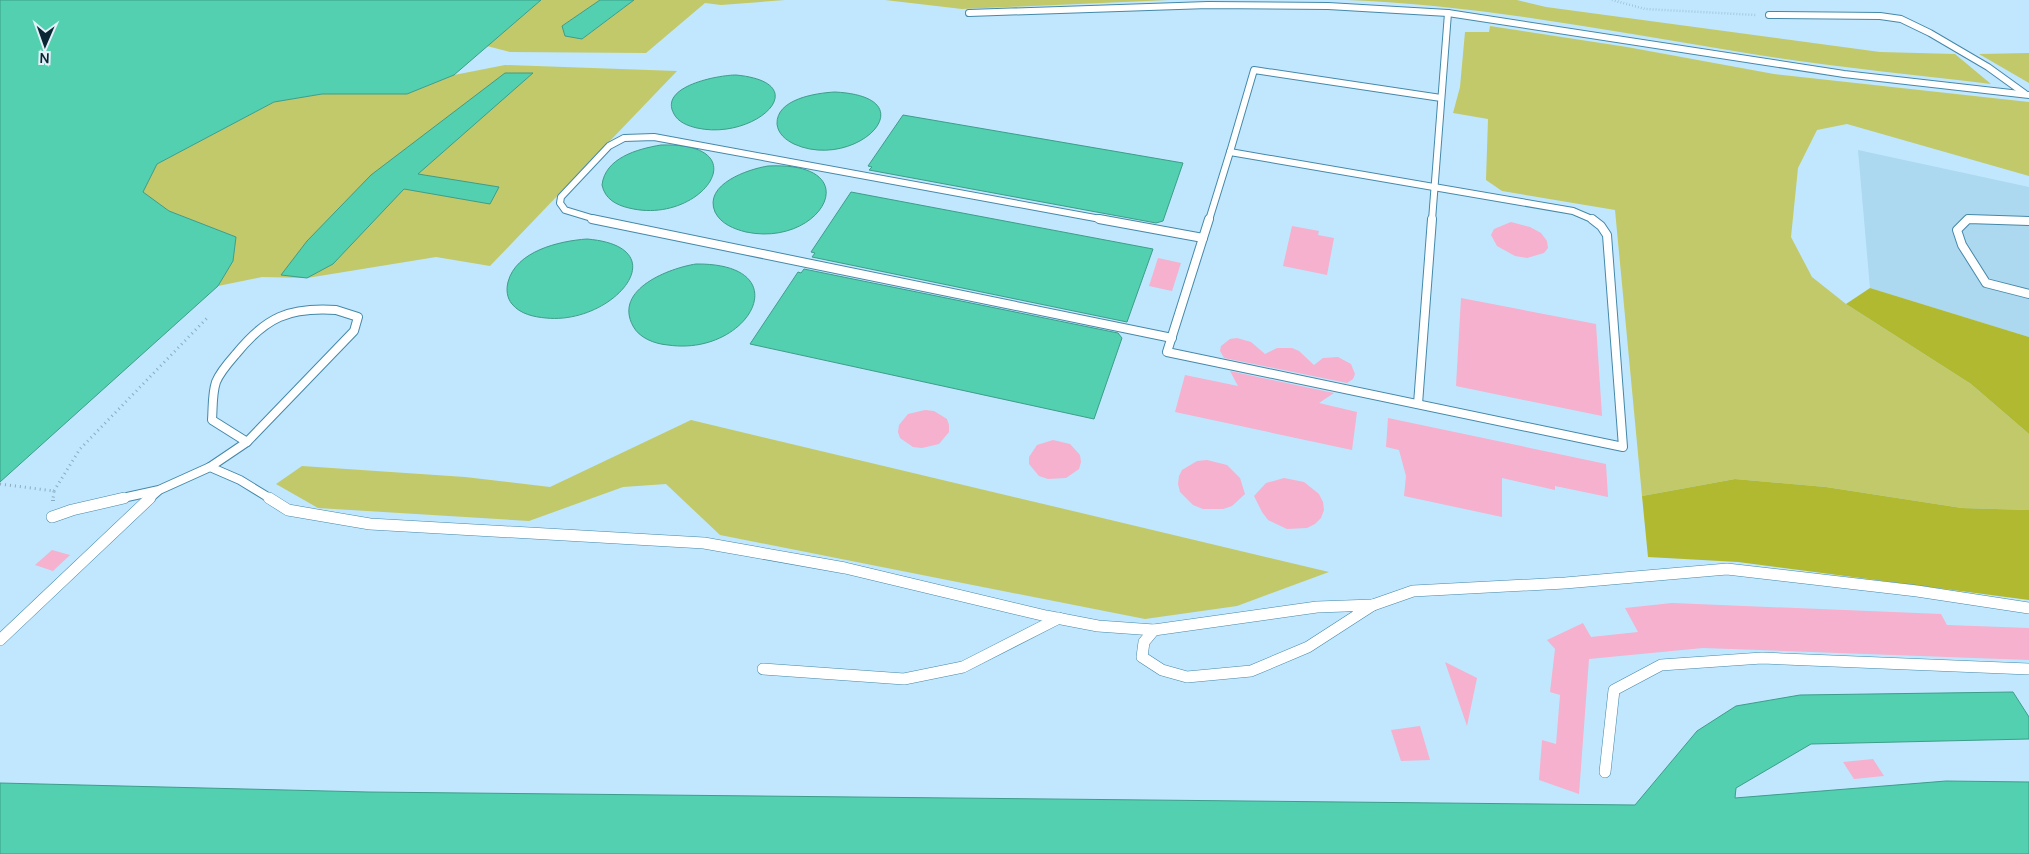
<svg xmlns="http://www.w3.org/2000/svg" width="2029" height="854" viewBox="0 0 2029 854" font-family="Manrope,sans-serif">
  <rect width="100%" height="100%" fill="#c0e7fe"/>
  <path fill="#acd8f0" d="M 1858,150 L 2029,187 L 2029,337 L 1870,288 Z"/>
  <g fill="#c1c96a">
    <path d="M 541,0 L 600,0 L 562,26 L 582,39 L 634,0 L 785,0 L 721,5 L 705,3 L 646,53 L 510,52 L 487,46 Z"/>
    <path d="M 885,0 L 1169,0 L 962,9 Z"/>
    <path d="M 1347,0 L 1517,0 L 1546,7 L 1880,52 L 1955,54 L 1991,84 C 1907,74 1823,66 1740,52 C 1610,31 1479,5 1347,0 Z"/>
    <path d="M 1490,26 L 1627,47 L 1774,74 L 2029,102 L 2029,176 L 1847,124 L 1817,130 L 1798,168 L 1791,237 L 1812,277 L 1846,304 L 1971,384 L 2029,434 L 2029,510 L 1962,508 L 1826,487 L 1735,479 L 1642,496 L 1615,210 L 1502,191 L 1486,180 L 1488,119 L 1453,113 L 1460,87 L 1465,32 L 1489,32 Z"/>
    <path d="M 2029,53 L 2029,83 L 1979,54 Z"/>
    <path d="M 505,65 L 677,71 L 490,266 L 436,257 L 307,278 L 262,277 L 218,286 L 233,261 L 236,237 L 169,211 L 142,192 L 157,164 L 274,102 L 322,94 L 407,94 L 454,75 Z"/>
    <path d="M 691,420 L 1329,572 L 1237,606 L 1145,619 L 720,535 L 666,484 L 623,487 L 529,521 L 318,508 L 276,484 L 302,466 L 465,477 L 550,487 Z"/>
  </g>
  <g fill="#b1b931">
    <path d="M 1870,288 L 2029,337 L 2029,434 L 1971,384 L 1846,304 Z"/>
    <path d="M 1735,479 L 1826,487 L 1962,508 L 2029,510 L 2029,600 L 1738,562 L 1648,557 L 1642,496 Z"/>
  </g>
  <g fill="#53d0af" stroke="#3d9d8a">
    <path d="M 0,0 L 541,0 L 454,75 L 407,94 L 322,94 L 274,102 L 157,164 L 143,192 L 169,211 L 236,237 L 233,261 L 218,286 L 0,482 Z"/>
    <path d="M 600,0 L 634,0 L 582,39 L 565,36 L 562,26 Z"/>
    <path d="M 505,73 L 533,73 L 418,174 L 499,187 L 490,204 L 404,189 L 333,264 L 307,278 L 281,275 L 307,241 L 371,175 Z"/>
    <path d="M 736,75 C 818,83 755,141 697,128 C 688,126 678,122 674,114 C 658,86 719,75 736,75 Z"/>
    <path d="M 835,92 C 931,97 856,172 794,144 C 786,140 778,134 777,124 C 776,99 816,93 835,92 Z"/>
    <path d="M 903,115 L 1183,163 L 1163,221 L 1156,223 L 869,170 L 872,167 L 868,166 Z"/>
    <path d="M 661,145 C 761,142 701,226 629,208 C 616,205 605,199 602,185 C 605,158 637,149 661,145 Z"/>
    <path d="M 768,166 C 870,161 822,248 746,232 C 734,229 721,224 715,212 C 703,184 749,169 768,166 Z"/>
    <path d="M 851,192 L 1153,249 L 1127,322 L 812,257 L 815,253 L 811,252 Z"/>
    <path d="M 587,239 C 680,247 613,325 546,318 C 534,317 520,314 512,304 C 507,298 506,290 508,282 C 516,251 559,241 587,239 Z"/>
    <path d="M 696,264 C 801,263 749,357 668,345 C 655,344 639,338 633,326 C 613,289 670,268 696,264 Z"/>
    <path d="M 804,269 L 1118,333 L 1122,338 L 1094,419 L 750,344 L 798,272 L 801,273 Z"/>
    <path d="M 2013,692 L 2029,717 L 2029,739 L 1811,744 L 1736,788 L 1735,798 L 1946,781 L 2029,782 L 2029,854 L 0,854 L 0,783 L 368,792 L 1635,805 L 1697,731 L 1736,706 L 1800,695 Z"/>
  </g>
  <g fill="#f5b1cd">
    <path d="M 1511,222 L 1530,227 L 1541,233 L 1547,241 L 1548,248 L 1544,253 L 1527,258 L 1515,256 L 1497,246 L 1491,235 L 1494,229 Z"/>
    <path d="M 1292,226 L 1319,231 L 1318,235 L 1334,238 L 1327,275 L 1283,266 Z"/>
    <path d="M 1158,258 L 1181,263 L 1172,291 L 1149,286 Z"/>
    <path d="M 1461,298 L 1596,324 L 1602,416 L 1456,386 Z"/>
    <path d="M 1237,338 L 1251,342 L 1265,354 L 1277,348 L 1292,348 L 1299,351 L 1314,365 L 1323,358 L 1338,357 L 1351,364 L 1355,374 L 1353,379 L 1347,383 L 1224,358 L 1220,351 L 1221,346 L 1230,339 Z"/>
    <path d="M 1230,371 L 1334,393 L 1319,403 L 1357,412 L 1352,450 L 1175,412 L 1185,375 L 1238,386 Z"/>
    <path d="M 925,410 L 934,411 L 947,419 L 949,425 L 949,432 L 939,444 L 922,448 L 913,447 L 900,438 L 898,432 L 899,425 L 908,414 Z"/>
    <path d="M 1388,418 L 1606,464 L 1608,497 L 1555,486 L 1555,490 L 1502,478 L 1502,517 L 1404,496 L 1406,476 L 1399,450 L 1386,447 Z"/>
    <path d="M 1053,440 L 1070,444 L 1080,455 L 1081,462 L 1079,469 L 1066,478 L 1048,479 L 1039,476 L 1029,464 L 1029,457 L 1037,445 Z"/>
    <path d="M 1207,460 L 1227,465 L 1240,478 L 1245,494 L 1232,506 L 1223,509 L 1203,509 L 1193,505 L 1180,492 L 1178,484 L 1179,476 L 1182,470 L 1197,461 Z"/>
    <path d="M 1284,478 L 1304,482 L 1319,494 L 1323,502 L 1324,510 L 1321,518 L 1315,524 L 1307,528 L 1287,529 L 1268,520 L 1262,512 L 1254,496 L 1266,483 Z"/>
    <path d="M 52,550 L 70,555 L 53,571 L 35,565 Z"/>
    <path d="M 1672,603 L 1941,614 L 1947,625 L 2029,628 L 2029,660 L 1703,648 L 1589,659 L 1579,794 L 1539,780 L 1542,740 L 1556,744 L 1560,695 L 1550,692 L 1555,649 L 1547,640 L 1583,623 L 1591,637 L 1638,632 L 1625,608 Z"/>
    <path d="M 1445,662 L 1477,678 L 1467,726 Z"/>
    <path d="M 1420,726 L 1430,760 L 1401,761 L 1391,730 Z"/>
    <path d="M 1873,759 L 1884,776 L 1854,779 L 1843,762 Z"/>
  </g>
  <g fill="none" stroke-linecap="round" stroke-linejoin="round">
    <g stroke="#4588a9" stroke-width="8">
      <g id="service-far2">
        <path d="M 969,13 L 1208,5 L 1328,6 L 1448,13 L 1844,74 L 2029,95"/>
        <path d="M 1769,15 L 1880,16 L 1901,19 L 1930,33 L 1988,67 L 2024,93"/>
        <path d="M 1230,152 L 1573,211 L 1594,220"/>
        <path d="M 1230,152 L 1254,70 L 1441,98"/>
        <path d="M 598,220 L 565,210 L 560,203 L 561,197 L 609,146 L 624,138 L 654,137 L 1106,220"/>
        <path d="M 1209,220 L 1230,152"/>
        <path d="M 1432,220 L 1448,13"/>
        <path d="M 1967,220 L 2002,220"/>
      </g>
    </g>
    <g stroke="#4588a9" stroke-width="10">
      <g id="service-far1">
        <path d="M 592,219 L 1172,338"/>
        <path d="M 1099,219 L 1203,238"/>
        <path d="M 1209,219 L 1167,352 L 1623,447 L 1607,235 L 1601,226 L 1592,219"/>
        <path d="M 2029,221 L 1968,219 L 1957,230 L 1962,245 L 1986,283 L 2029,294"/>
        <path d="M 336,310 L 358,317 L 354,331 L 247,442 L 212,420 C 213,407 212,394 216,382 C 220,372 229,362 236,354 C 266,317 289,307 336,310 Z"/>
        <path d="M 1418,404 L 1432,219"/>
        <path d="M 210,467 L 247,442"/>
        <path d="M 118,499 L 159,490 L 210,467 L 240,480 L 271,499"/>
        <path d="M 149,499 L 158,491"/>
      </g>
    </g>
    <g stroke="#4588a9" stroke-width="12">
      <g id="service">
        <path d="M 269,498 L 288,510 L 370,524 L 704,543 L 845,568 L 1046,616 L 1098,626 L 1154,630"/>
        <path d="M 52,517 L 72,510 L 124,498"/>
        <path d="M 1373,605 L 1308,647 L 1251,671 L 1187,677 L 1162,670 L 1142,657 L 1144,642 L 1154,630 L 1317,607 Z"/>
        <path d="M 1373,605 L 1413,591 L 1565,583 L 1727,569 L 1917,591 L 2029,608"/>
        <path d="M 0,640 L 150,498"/>
        <path d="M 763,669 L 904,679 L 963,667 L 1059,618"/>
        <path d="M 1605,772 L 1614,690 L 1661,665 L 1762,658 L 2029,669"/>
      </g>
    </g>
    <path stroke="#88acc1" stroke-width="2.5" stroke-dasharray="0.5 2.5" stroke-linecap="butt" d="M 1612,0 L 1645,9 L 1756,15"/>
    <g stroke="#88acc1" stroke-width="3" stroke-dasharray="1 4" stroke-linecap="butt">
      <path d="M 0,484 L 54,491 L 53,499"/>
      <path d="M 54,491 L 80,449 L 209,316"/>
    </g>
    <path stroke="#88acc1" stroke-width="4" stroke-dasharray="1 4.5" stroke-linecap="butt" d="M 53,501 L 53,498"/>
    <use href="#service-far2" stroke="#fff" stroke-width="6"/>
    <use href="#service-far1" stroke="#fff" stroke-width="8"/>
    <use href="#service" stroke="#fff" stroke-width="11"/>
  </g>
  <g transform="translate(45 45) rotate(182)" stroke="#e3f0f8" stroke-width="4" paint-order="stroke">
  <path d="M0-4L9 19L0 12L-9 19Z" fill="#092634"/>
  <text y="-8" font-size="14" font-weight="bold" text-anchor="middle" fill="#092634">N</text>
  </g>
</svg>
